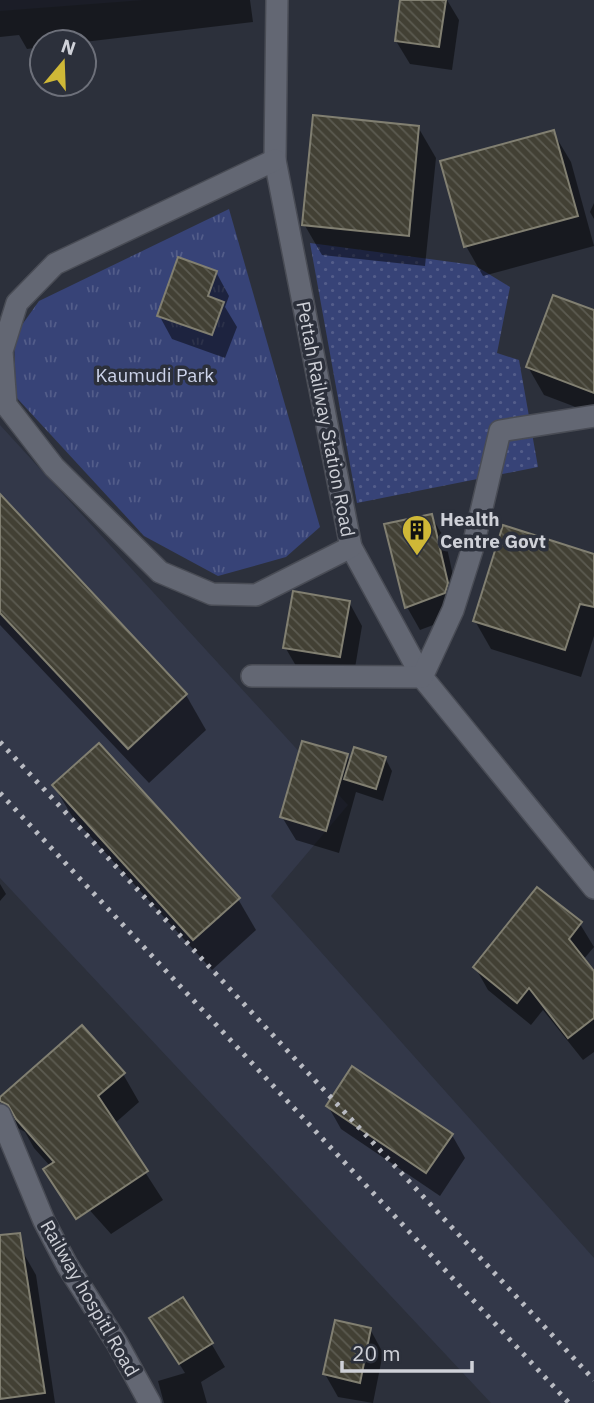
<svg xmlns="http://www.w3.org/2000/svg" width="594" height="1403" viewBox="0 0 594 1403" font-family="'IBM Plex Sans',sans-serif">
  <defs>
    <pattern id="grass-dots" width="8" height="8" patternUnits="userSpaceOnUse" patternTransform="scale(1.75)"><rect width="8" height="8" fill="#374377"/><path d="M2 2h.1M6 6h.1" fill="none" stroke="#535d8a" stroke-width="1.8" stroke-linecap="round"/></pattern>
    <pattern id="park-tufts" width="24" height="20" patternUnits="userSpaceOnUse" patternTransform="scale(1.75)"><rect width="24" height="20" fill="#374377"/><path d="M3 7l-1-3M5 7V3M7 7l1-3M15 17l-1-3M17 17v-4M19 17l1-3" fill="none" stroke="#535d8a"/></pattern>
    <pattern id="building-back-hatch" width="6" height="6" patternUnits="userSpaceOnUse" patternTransform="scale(1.75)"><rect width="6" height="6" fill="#424034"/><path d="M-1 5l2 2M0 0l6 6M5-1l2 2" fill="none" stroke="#5c5b51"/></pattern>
  </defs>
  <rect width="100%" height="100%" fill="#2c303b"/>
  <g fill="#333849">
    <path d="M 0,0 L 144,0 L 0,11 Z"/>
    <path d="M 0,425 L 348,805 L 271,896 L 594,1258 L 594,1403 L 491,1403 L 0,878 Z"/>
  </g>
  <path fill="url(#grass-dots)" d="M 310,243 L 474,265 L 510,287 L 497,353 L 519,360 L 538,467 L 357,503 Z"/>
  <path fill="url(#park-tufts)" d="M 229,209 L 320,527 L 286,557 L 218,576 L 144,536 L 16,397 L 14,336 L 39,301 Z"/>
  <g fill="#0007">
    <path d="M 0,0 L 250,0 L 253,22 L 84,42 L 42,42 L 42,47 L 27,49 L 19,35 L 0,37 Z"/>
    <path d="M 402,0 L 447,0 L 459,20 L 452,70 L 410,64 L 396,41 Z"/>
    <path d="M 418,127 L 436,158 L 425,266 L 322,255 L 304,224 Z"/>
    <path d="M 553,132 L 571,162 L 594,246 L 483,276 L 466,246 Z"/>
    <path d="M 594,203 L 594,219 L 590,212 Z"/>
    <path d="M 216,272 L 229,296 L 225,307 L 237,327 L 225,358 L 172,339 L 159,315 Z"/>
    <path d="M 594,312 L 594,414 L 544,395 L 528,367 Z"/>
    <path d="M 0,497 L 186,695 L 206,730 L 149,783 L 0,625 Z"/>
    <path d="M 431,516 L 445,539 L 460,607 L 457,616 L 420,630 L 407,607 Z"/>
    <path d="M 594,555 L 594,636 L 581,677 L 491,649 L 475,621 Z"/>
    <path d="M 349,602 L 362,626 L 353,680 L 299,671 L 285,647 Z"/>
    <path d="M 347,756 L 351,763 L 385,758 L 392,771 L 383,801 L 356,792 L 339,853 L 296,840 L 282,817 Z"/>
    <path d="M 54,786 L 238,899 L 256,930 L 212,970 L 72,816 Z"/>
    <path d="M 0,884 L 6,894 L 0,901 Z"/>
    <path d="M 580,924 L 594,947 L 583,960 L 594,974 L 594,1052 L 583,1060 L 543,1010 L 531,1025 L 488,990 L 475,967 Z"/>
    <path d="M 123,1074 L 139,1102 L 114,1124 L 163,1200 L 111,1234 L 34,1148 L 25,1132 L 16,1127 L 0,1099 Z"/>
    <path d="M 328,1106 L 452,1135 L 465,1158 L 440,1196 L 341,1129 Z"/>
    <path d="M 21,1249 L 36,1275 L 55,1403 L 0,1403 L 0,1252 Z"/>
    <path d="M 370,1329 L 383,1353 L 373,1403 L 338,1397 L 325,1374 Z"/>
    <path d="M 165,1341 L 211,1343 L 225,1367 L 201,1382 L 207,1403 L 164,1403 L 158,1381 L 185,1373 Z"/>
  </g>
  <g fill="url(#building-back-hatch)" stroke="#817f71" stroke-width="2">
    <path d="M 400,0 L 446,0 L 439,47 L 395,41 Z"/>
    <path d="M 313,115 L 419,126 L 409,236 L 302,225 Z"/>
    <path d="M 554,130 L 578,216 L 464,247 L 440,161 Z"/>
    <path d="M 178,257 L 217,271 L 208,296 L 224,302 L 212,335 L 157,316 Z"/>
    <path d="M 553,295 L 594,310 L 594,393 L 526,367 Z"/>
    <path d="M 0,494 L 187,694 L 128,749 L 0,613 Z"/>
    <path d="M 432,514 L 448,583 L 445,593 L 405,608 L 384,524 Z"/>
    <path d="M 503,525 L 594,554 L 594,607 L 580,604 L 565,650 L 473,621 Z"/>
    <path d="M 293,591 L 350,601 L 340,657 L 283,648 Z"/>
    <path d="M 302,741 L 348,754 L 326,831 L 280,817 Z"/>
    <path d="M 99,743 L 240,898 L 193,940 L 52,785 Z"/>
    <path d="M 354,747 L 386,757 L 376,789 L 344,779 Z"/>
    <path d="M 537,887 L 582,922 L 569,939 L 594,971 L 594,1018 L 568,1038 L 529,988 L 517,1003 L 473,967 Z"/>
    <path d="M 82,1025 L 125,1073 L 98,1096 L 148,1171 L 76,1219 L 43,1169 L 54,1162 L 16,1119 L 8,1105 L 0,1101 L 0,1097 Z"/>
    <path d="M 352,1066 L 453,1134 L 426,1173 L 326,1106 Z"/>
    <path d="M 20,1233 L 45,1393 L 0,1399 L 0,1235 Z"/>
    <path d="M 183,1297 L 213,1343 L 179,1364 L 149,1318 Z"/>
    <path d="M 335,1320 L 371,1328 L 360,1383 L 323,1374 Z"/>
  </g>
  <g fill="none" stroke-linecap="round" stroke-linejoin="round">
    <g stroke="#494c55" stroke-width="24">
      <g id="street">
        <path d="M 277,0 L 275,160 L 351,547 L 422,677 L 594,888"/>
        <path d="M 275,160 L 55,264 L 17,303 L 2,351 L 6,405 L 54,467 L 160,572 L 212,594 L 256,595 L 351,547"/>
        <path d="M 252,676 L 422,677 L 453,610 L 472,550 L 500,431 L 594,416"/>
        <path d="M 0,1115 L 44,1221 L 67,1265 L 117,1343 L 150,1403"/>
      </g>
    </g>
    <use href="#street" stroke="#636773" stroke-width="21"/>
    <g stroke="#b9bbc2" stroke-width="5" stroke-dasharray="3.5 7" stroke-linecap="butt">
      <path d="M 0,742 L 594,1380"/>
      <path d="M 0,793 L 569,1403"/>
    </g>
  </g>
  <defs>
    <g id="building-pin" transform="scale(1.575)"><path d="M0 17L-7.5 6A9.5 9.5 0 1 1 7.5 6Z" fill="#cfb837" stroke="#2c303b"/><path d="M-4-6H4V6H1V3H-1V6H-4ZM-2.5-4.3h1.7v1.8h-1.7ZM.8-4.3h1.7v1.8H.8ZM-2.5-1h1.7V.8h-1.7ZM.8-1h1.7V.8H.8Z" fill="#111"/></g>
  </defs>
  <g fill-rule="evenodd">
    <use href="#building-pin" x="417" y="530"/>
  </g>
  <g text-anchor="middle" stroke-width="7" stroke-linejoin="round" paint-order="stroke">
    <g font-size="19" fill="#cdd4eb" stroke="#2c303b">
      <text x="155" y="382">Kaumudi Park</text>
    </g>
    <g font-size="19" fill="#cfd1d8" stroke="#2c303b">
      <text transform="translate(326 419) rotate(79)" y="7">Pettah Railway Station Road</text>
      <text transform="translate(90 1298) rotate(60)" y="7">Railway hospitl Road</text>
    </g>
    <g font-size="19" font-weight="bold" fill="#cfd1d8" stroke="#2c303b" text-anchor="start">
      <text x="440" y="526">Health<tspan x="440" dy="22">Centre Govt</tspan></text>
    </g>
  </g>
  <g transform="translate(63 63) rotate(19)"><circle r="33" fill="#2c303b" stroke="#6d707a" stroke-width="2"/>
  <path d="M0-5L12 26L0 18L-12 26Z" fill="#cfb837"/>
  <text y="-10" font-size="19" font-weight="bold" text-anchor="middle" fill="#cfd1d8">N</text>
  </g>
  <path d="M342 1361v10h130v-10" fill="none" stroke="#cfd1d8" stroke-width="3.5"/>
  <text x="352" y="1361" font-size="21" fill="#cfd1d8" stroke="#2c303b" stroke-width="5" paint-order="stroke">20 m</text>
</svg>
